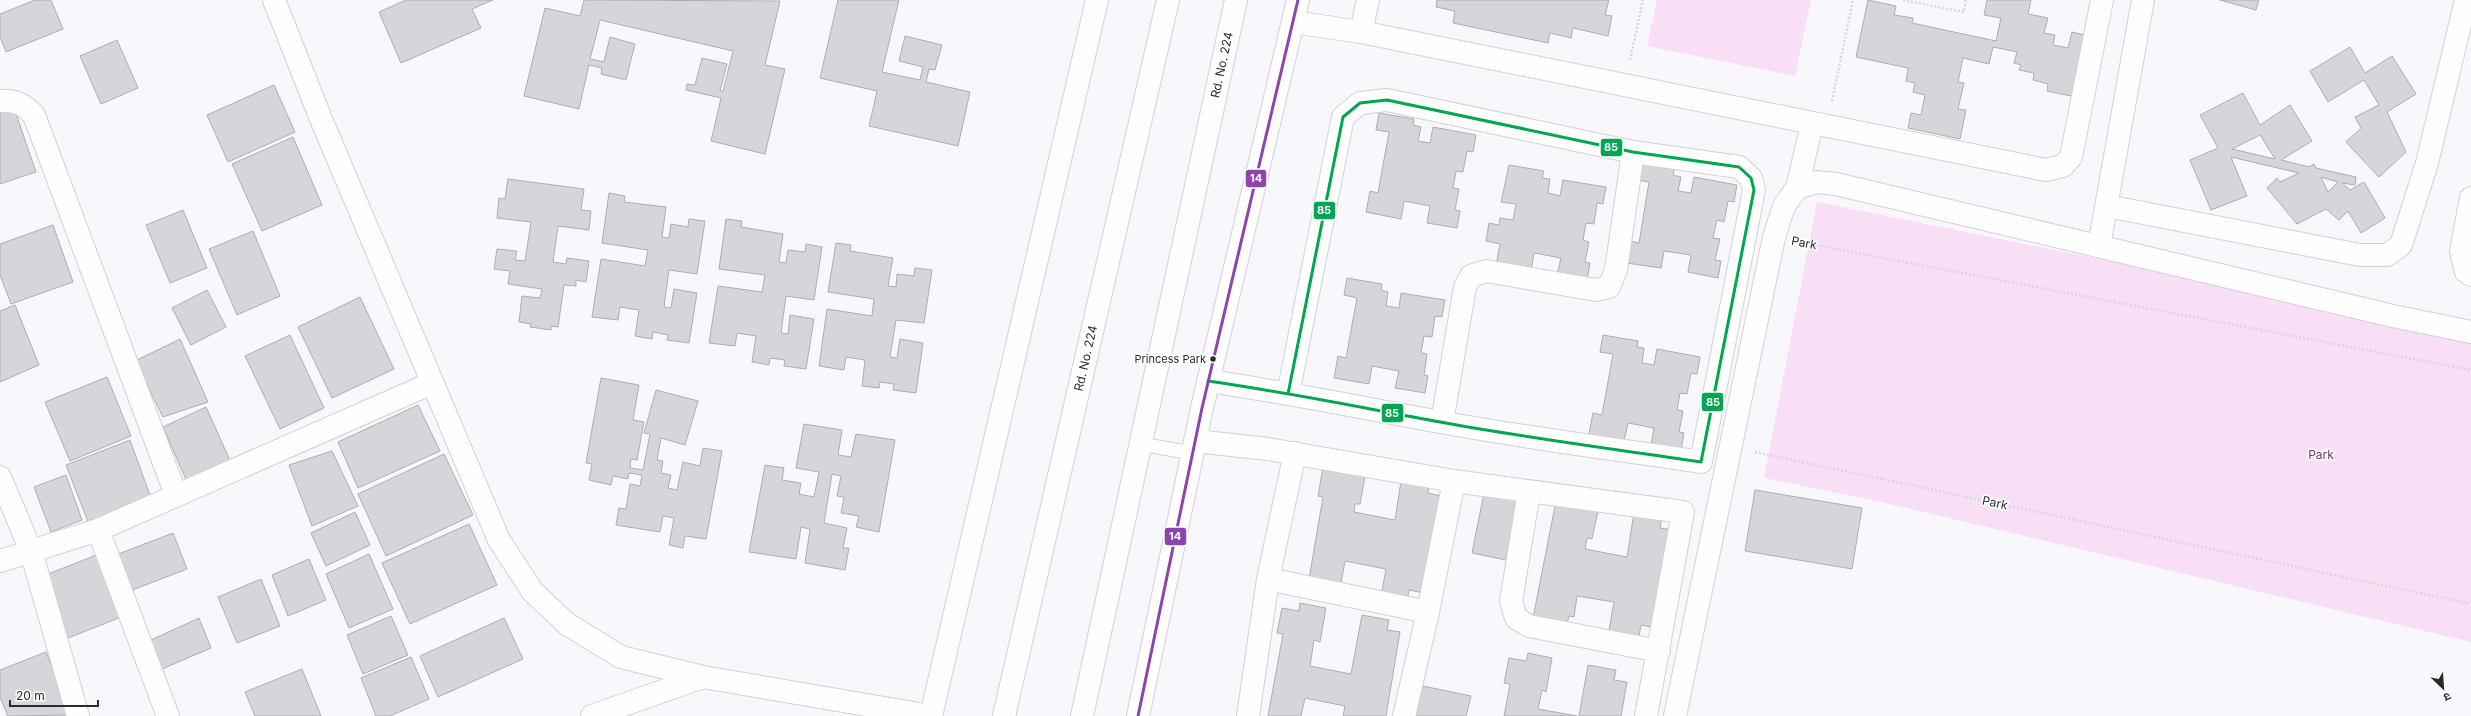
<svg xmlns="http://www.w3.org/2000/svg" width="2471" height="716" viewBox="0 0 2471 716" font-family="Inter,'Noto Sans Devanagari',sans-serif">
  <rect width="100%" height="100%" fill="#f8f7fc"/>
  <g fill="#f9dff6">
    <path d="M 1657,0 L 1811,0 L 1795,76 L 1647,46 Z"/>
    <path d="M 1817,202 L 2471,334 L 2471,642 L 1881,502 L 1764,478 Z"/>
  </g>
  <g fill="#d7d4da" stroke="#afadb2" fill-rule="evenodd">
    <path d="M 35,0 L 51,0 L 63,29 L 6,52 L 0,37 L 0,14 Z"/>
    <path d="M 406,0 L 493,0 L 472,9 L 481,28 L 401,63 L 379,12 Z"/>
    <path d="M 584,0 L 780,1 L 765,65 L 785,69 L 765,154 L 711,141 L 721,98 L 686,90 L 687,84 L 695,85 L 702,58 L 727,64 L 720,91 L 723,91 L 733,51 L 600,20 L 590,59 L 604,62 L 610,37 L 635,44 L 626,80 L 601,74 L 602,68 L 589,65 L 579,109 L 524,96 L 545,8 L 580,16 Z"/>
    <path d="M 838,0 L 899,0 L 882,72 L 920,80 L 923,67 L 899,61 L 905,36 L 942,45 L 935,70 L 929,69 L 926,82 L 970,92 L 958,146 L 869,126 L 877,91 L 820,78 Z"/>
    <path d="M 1437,0 L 1609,0 L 1605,15 L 1612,16 L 1608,36 L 1573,28 L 1571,38 L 1550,33 L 1548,43 L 1453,23 L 1455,11 L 1436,7 Z"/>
    <path d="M 1868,0 L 1896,6 L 1894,15 L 1913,18 L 1912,23 L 1996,41 L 2001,18 L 1984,15 L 1987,0 L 2031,0 L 2028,14 L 2048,18 L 2044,33 L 2055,35 L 2053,45 L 2068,48 L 2072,32 L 2089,36 L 2076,97 L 2047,91 L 2048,84 L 2033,80 L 2034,73 L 2019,70 L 2021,65 L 2014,63 L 2017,52 L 1993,47 L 1989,64 L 1963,58 L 1958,82 L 1964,83 L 1958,109 L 1966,110 L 1960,139 L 1908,128 L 1911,113 L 1921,115 L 1925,95 L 1913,92 L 1915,83 L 1906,81 L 1908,68 L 1856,57 Z"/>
    <path d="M 2220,0 L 2259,0 L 2256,10 Z"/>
    <path d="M 117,40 L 138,88 L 101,104 L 80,56 Z"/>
    <path d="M 2350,47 L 2365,73 L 2392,56 L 2416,94 L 2387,112 L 2406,152 L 2379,177 L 2346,142 L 2361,128 L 2355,117 L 2379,105 L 2364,80 L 2328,102 L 2310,71 Z"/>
    <path d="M 274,85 L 295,132 L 228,162 L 207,115 Z"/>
    <path d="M 2243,93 L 2260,125 L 2290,105 L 2312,141 L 2281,160 L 2309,167 L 2314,164 L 2316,168 L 2356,177 L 2355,185 L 2342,183 L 2350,190 L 2364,182 L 2385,218 L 2361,233 L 2348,211 L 2339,220 L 2326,209 L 2297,224 L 2267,188 L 2277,178 L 2280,182 L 2299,173 L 2231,157 L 2247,196 L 2211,210 L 2190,160 L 2218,148 L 2200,115 ZM 2260,135 L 2275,159 L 2232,149 ZM 2321,177 L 2338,182 L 2328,192 Z"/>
    <path d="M 14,108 L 36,172 L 0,184 L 0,113 Z"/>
    <path d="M 1379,113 L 1414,119 L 1413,125 L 1421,127 L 1418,141 L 1430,143 L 1433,127 L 1476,135 L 1473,152 L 1467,151 L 1463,172 L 1456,171 L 1453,188 L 1459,189 L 1455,210 L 1460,211 L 1457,228 L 1427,223 L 1430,206 L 1404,201 L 1401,219 L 1366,212 L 1370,191 L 1378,193 L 1389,132 L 1376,130 Z"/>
    <path d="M 293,137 L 322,205 L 262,231 L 232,164 Z"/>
    <path d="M 1640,163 L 1674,169 L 1673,175 L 1681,177 L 1678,191 L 1691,193 L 1694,177 L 1737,185 L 1734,202 L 1728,201 L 1724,222 L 1717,220 L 1713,238 L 1720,239 L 1715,260 L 1721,261 L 1718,278 L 1688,272 L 1691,255 L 1664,251 L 1661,268 L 1626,263 L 1630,241 L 1639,243 L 1649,182 L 1637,180 Z"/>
    <path d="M 1509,165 L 1544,171 L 1542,178 L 1550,179 L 1548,193 L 1560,196 L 1563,180 L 1606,187 L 1603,204 L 1597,203 L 1594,224 L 1586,223 L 1583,240 L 1589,242 L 1585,262 L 1590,263 L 1587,280 L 1557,275 L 1561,258 L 1534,253 L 1531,271 L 1496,265 L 1500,244 L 1486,241 L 1489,223 L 1499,225 L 1500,218 L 1513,220 L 1516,204 L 1501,202 Z"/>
    <path d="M 508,179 L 584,189 L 581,210 L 591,211 L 589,230 L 558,226 L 553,262 L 566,264 L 567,258 L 589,261 L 586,282 L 576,280 L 576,286 L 564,285 L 558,327 L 551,326 L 551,330 L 530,327 L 531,324 L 519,322 L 522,296 L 540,298 L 542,289 L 508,284 L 510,271 L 494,269 L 497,249 L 517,251 L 515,260 L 525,261 L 531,222 L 497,218 L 499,198 L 505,199 Z"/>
    <path d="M 609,193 L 625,196 L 624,202 L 666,207 L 662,237 L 669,238 L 671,224 L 688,227 L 689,219 L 705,221 L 697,274 L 669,270 L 664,307 L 671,308 L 674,289 L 697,293 L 689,343 L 667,340 L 668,335 L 653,332 L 652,339 L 635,336 L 639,310 L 620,307 L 618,320 L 592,317 L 601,259 L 645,266 L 648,250 L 602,243 Z"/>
    <path d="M 183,210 L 207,268 L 170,283 L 146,225 Z"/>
    <path d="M 726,219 L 742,221 L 741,227 L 783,234 L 779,262 L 786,263 L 788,250 L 805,252 L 806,244 L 822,247 L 814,300 L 786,296 L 781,333 L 788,334 L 790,315 L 814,319 L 806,369 L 784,366 L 785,360 L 770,358 L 769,365 L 752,362 L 756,336 L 737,333 L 735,346 L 709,343 L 718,286 L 762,292 L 765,275 L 719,269 Z"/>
    <path d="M 53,225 L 73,282 L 11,304 L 0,275 L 0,244 Z"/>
    <path d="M 253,231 L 280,296 L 237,315 L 209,249 Z"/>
    <path d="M 836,243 L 851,245 L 850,251 L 893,258 L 888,286 L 896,287 L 897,274 L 914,276 L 915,268 L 932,270 L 924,323 L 896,320 L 890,357 L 897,358 L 900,339 L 923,343 L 916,393 L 893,390 L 894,384 L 880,382 L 879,388 L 862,386 L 865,360 L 846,357 L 844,370 L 819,366 L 827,309 L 872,316 L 874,299 L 828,292 Z"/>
    <path d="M 1347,278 L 1382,284 L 1381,290 L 1388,292 L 1386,306 L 1399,308 L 1401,293 L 1445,300 L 1442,317 L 1435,316 L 1432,337 L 1424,336 L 1421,353 L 1427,354 L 1424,375 L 1428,376 L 1425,393 L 1395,388 L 1399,371 L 1372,366 L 1369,384 L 1334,378 L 1338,356 L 1346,358 L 1357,298 L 1344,295 Z"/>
    <path d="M 207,290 L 226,327 L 191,345 L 172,308 Z"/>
    <path d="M 360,297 L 394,369 L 332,398 L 298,327 Z"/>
    <path d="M 15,305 L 39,365 L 0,382 L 0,311 Z"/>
    <path d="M 290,335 L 324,408 L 280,429 L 245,356 Z"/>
    <path d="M 1603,335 L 1638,341 L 1637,347 L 1644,348 L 1642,363 L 1654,365 L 1657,349 L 1700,357 L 1697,374 L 1691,373 L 1687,394 L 1680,393 L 1677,410 L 1683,411 L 1679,432 L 1684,433 L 1681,450 L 1651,445 L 1654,428 L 1628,423 L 1624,441 L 1589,434 L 1593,413 L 1602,415 L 1613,354 L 1600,352 Z"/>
    <path d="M 180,339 L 208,402 L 163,417 L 135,361 Z"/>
    <path d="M 107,377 L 131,436 L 70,461 L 45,402 Z"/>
    <path d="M 601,378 L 639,385 L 633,420 L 644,422 L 637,460 L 631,459 L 630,468 L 643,470 L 650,434 L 644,433 L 656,390 L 698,401 L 685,445 L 661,438 L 657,460 L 663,461 L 661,473 L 671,475 L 668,488 L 677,490 L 683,462 L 700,466 L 703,448 L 722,451 L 706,539 L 685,536 L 683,548 L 669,545 L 674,518 L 663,516 L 660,532 L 616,525 L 619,508 L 626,509 L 630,484 L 640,486 L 642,475 L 629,473 L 628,479 L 613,476 L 611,485 L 589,480 L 592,464 L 586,463 Z"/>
    <path d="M 418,405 L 440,451 L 358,488 L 338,442 Z"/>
    <path d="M 206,407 L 232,465 L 187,482 L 163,427 Z"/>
    <path d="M 804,424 L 842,430 L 838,455 L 851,457 L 856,434 L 895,440 L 879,532 L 856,527 L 859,516 L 841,513 L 844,497 L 837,496 L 841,476 L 832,474 L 824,523 L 847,528 L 843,548 L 849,548 L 845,570 L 805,563 L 810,529 L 801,527 L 796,559 L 749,552 L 765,465 L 784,468 L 782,480 L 801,483 L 799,494 L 814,497 L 819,472 L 796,468 Z"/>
    <path d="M 130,440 L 151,498 L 88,522 L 66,465 Z"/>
    <path d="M 332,451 L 358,506 L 312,526 L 289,465 Z"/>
    <path d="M 444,454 L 473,515 L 386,556 L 358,494 Z"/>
    <path d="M 1324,461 L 1366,471 L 1360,504 L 1355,504 L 1354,512 L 1395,520 L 1402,475 L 1430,480 L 1428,493 L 1441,496 L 1424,593 L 1409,590 L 1407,600 L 1381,596 L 1386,569 L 1345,561 L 1341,583 L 1337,582 L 1335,589 L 1308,585 L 1323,497 L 1318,496 Z"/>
    <path d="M 66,475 L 82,520 L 51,532 L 34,487 Z"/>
    <path d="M 1485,488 L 1519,494 L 1506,560 L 1472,553 Z"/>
    <path d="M 1755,490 L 1862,508 L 1852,569 L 1745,551 Z"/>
    <path d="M 1573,501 L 1599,506 L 1592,539 L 1587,538 L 1585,549 L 1627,557 L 1634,513 L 1662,517 L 1660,528 L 1673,530 L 1656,628 L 1641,625 L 1638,642 L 1608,636 L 1614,602 L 1577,596 L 1574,617 L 1569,616 L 1567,624 L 1533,618 L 1555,506 L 1572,508 Z"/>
    <path d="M 355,512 L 370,545 L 326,566 L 311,533 Z"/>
    <path d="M 469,524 L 497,585 L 410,624 L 382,563 Z"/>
    <path d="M 173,533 L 187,569 L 127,592 L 113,556 Z"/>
    <path d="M 99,554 L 124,616 L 63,640 L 38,578 Z"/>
    <path d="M 369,554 L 393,609 L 349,628 L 326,574 Z"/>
    <path d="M 309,559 L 326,600 L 288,616 L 272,575 Z"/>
    <path d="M 261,579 L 280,626 L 237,643 L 218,597 Z"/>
    <path d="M 1300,603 L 1326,608 L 1320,642 L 1314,640 L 1310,666 L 1351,674 L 1362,615 L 1389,620 L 1387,630 L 1400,632 L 1386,716 L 1343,716 L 1345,706 L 1305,698 L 1301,716 L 1268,716 L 1283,634 L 1277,633 L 1282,608 L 1299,611 Z"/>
    <path d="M 391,616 L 408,655 L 363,674 L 347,635 Z"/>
    <path d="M 199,618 L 211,648 L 162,669 L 151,640 Z"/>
    <path d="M 504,618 L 523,659 L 438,697 L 420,656 Z"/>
    <path d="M 46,652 L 71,715 L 8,716 L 0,697 L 0,670 Z"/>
    <path d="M 1528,653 L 1552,658 L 1546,692 L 1542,690 L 1538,709 L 1577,716 L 1504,716 L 1510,684 L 1504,683 L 1509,658 L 1526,661 Z"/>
    <path d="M 411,657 L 429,699 L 390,716 L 376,716 L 361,678 Z"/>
    <path d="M 1588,665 L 1616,670 L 1614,680 L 1627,682 L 1621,716 L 1579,716 Z"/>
    <path d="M 302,669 L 321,716 L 255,716 L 245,692 Z"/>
    <path d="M 1418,685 L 1471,696 L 1466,716 L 1411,716 Z"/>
  </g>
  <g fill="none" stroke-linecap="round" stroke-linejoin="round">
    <g stroke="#d2d1d8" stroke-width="15">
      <path id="lane" d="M 1141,444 L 1192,453"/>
    </g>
    <g stroke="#d2d1d8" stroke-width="24">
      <g id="street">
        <path d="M 274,0 L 321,119 L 499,540 L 533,592 L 567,624 L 621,657 L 703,677"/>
        <path d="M 1293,22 L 1361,32 L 2046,170 L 2063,166 L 2071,157 L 2102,0"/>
        <path d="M 1361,32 L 1368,0"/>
        <path d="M 0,101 C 16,100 23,104 34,115 L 176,495"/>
        <path d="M 1797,188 L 1816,182 L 1836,184 L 2393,316 L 2471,332"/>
        <path d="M 2471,198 L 2461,251 L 2466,272 L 2471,275"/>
        <path d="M 2107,206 L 2360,255 L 2387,255 L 2401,245 L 2427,163 L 2466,0"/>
        <path d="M 2099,246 L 2143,0"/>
        <path d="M 1208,381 C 1286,392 1363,408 1440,422 C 1527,438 1614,449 1701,462 L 1754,190 L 1751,178 L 1739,167 L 1633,152 L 1387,100 L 1360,103 L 1343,117 L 1288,394"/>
        <path d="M 1442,422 L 1465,287 L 1471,276 L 1486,271 L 1596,290 L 1609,287 L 1616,270 L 1633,152"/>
        <path d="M 1195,441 L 1268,449 L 1454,481 L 1683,512 L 1646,716"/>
        <path d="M 0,477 L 31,551 L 78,716"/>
        <path d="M 1529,492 L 1511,601 L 1516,618 L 1529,626 L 1659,651"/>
        <path d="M 98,530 L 168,716"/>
        <path d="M 0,561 L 98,530 L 432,383"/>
        <path d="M 1268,579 L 1428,612"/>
        <path d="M 592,716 L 703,677 L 931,716"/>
        <path d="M 931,716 L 1097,0"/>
        <path d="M 1138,716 L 1202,408 L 1298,0"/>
        <path d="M 1248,716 L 1268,579 L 1295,453"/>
        <path d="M 1404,716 L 1428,612 L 1454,481"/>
        <path d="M 1675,716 L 1774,237 L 1784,206 L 1797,188 L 1812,124"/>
      </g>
    </g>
    <g stroke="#d2d1d8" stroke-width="24">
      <g id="secondary">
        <path id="s1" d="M 1004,716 L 1168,0"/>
        <path id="s2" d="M 1082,716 L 1236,0"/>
      </g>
    </g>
    <g stroke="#d8d8d9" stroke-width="2.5" stroke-dasharray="2 2" stroke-linecap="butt">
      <path d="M 1903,0 L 1964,12 L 1966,0"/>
      <path d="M 1630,60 L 1643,0"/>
      <path d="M 1832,101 L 1853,0"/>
      <path d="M 1800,242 L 2471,370"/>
      <path d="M 1755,452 L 2471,604"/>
    </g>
    <use href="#lane" stroke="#fefeff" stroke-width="13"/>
    <use href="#street" stroke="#fefeff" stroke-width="22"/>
    <use href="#secondary" stroke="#fefeff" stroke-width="22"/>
    <g stroke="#fff" stroke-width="6">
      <path id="bus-1" d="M 1208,381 C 1286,392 1363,408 1440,422 C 1527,438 1614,449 1701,462 L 1754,190 L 1751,178 L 1739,167 L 1633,152 L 1387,100 L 1360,103 L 1343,117 L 1288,394"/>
    </g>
    <g stroke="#fff" stroke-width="6">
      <path id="bus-2" d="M 1138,716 L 1202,408 L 1298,0"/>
    </g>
    <use href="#bus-1" stroke="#00a651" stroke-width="3"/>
    <use href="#bus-2" stroke="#8e44ad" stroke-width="3"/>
  </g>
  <circle fill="#2b2a31" stroke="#fff" stroke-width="1.5" cx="1213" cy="359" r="3.5"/>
  <g text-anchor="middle" stroke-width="3.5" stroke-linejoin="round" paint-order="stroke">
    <g font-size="11" fill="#2b2a31" stroke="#fff" text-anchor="end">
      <text x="1206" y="363">Princess Park</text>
    </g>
    <g font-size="12" fill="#2b2a31" stroke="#fff">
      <text dy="4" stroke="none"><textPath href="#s2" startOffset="666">Rd. No. 224</textPath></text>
      <text transform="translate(1804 243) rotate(11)" y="4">Park</text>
      <text dy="4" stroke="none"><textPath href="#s1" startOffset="367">Rd. No. 224</textPath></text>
      <text transform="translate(1995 503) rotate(12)" y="4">Park</text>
    </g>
    <g font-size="12" fill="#842f7c" stroke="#fff">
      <text x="2321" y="459">Park</text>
    </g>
  </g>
  <g stroke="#fff" stroke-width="1.5">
    <rect x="1600" y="138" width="23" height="19" rx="4" fill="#00a651"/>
    <rect x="1245" y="169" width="22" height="19" rx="4" fill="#8e44ad"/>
    <rect x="1313" y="201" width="23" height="19" rx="4" fill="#00a651"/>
    <rect x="1701" y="392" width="23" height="20" rx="4" fill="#00a651"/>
    <rect x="1381" y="403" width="23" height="20" rx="4" fill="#00a651"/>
    <rect x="1164" y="527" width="23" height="19" rx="4" fill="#8e44ad"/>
  </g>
  <g font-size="11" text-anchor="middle" font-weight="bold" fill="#fff">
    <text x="1611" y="151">85</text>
    <text x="1256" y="182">14</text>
    <text x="1324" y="214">85</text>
    <text x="1713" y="406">85</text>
    <text x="1392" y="417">85</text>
    <text x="1175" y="540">14</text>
  </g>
  <g transform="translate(2443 688) rotate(155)" stroke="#ffffff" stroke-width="3" paint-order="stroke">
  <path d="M0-3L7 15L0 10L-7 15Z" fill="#2b2a31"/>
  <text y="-6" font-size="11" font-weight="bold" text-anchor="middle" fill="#2b2a31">उ</text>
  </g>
  <path d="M10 700v6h88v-6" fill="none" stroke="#2b2a31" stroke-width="2"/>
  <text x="16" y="700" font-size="12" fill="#2b2a31" stroke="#ffffff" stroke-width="3" paint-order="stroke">20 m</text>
</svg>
